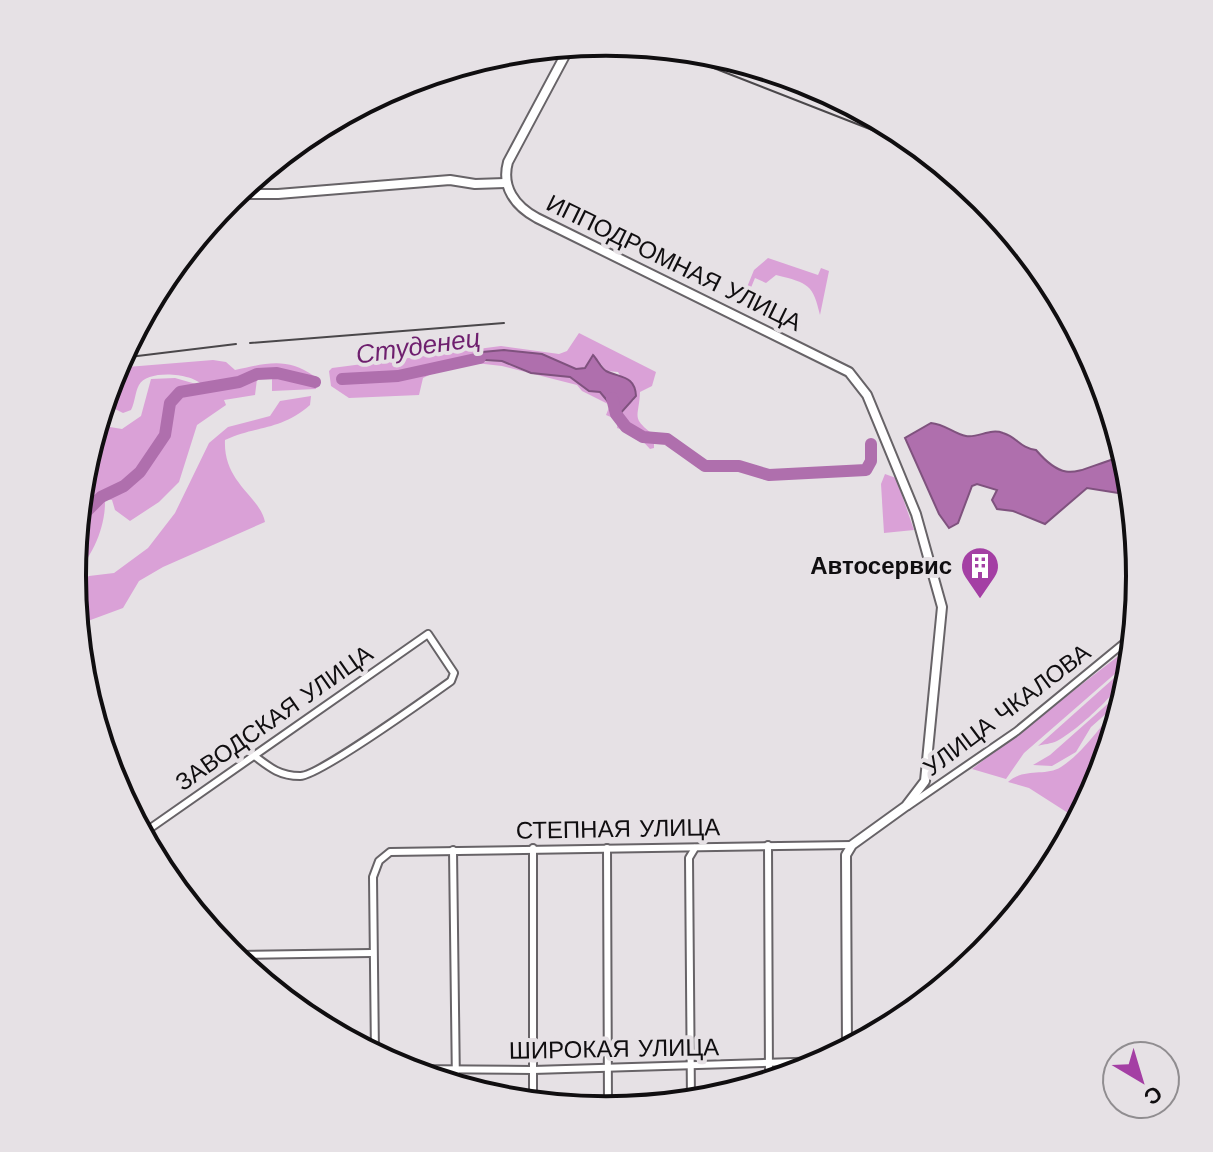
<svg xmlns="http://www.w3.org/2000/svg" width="1213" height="1152" viewBox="0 0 1213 1152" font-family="'Work Sans',sans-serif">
  <rect width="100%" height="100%" fill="#e6e1e5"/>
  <g fill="#daa1d7" fill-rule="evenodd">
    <path d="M 768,258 L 818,275 L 821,268 L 829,271 L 820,315 C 813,285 809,283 776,275 L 766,283 L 755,278 L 750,290 L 760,296 L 757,301 L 752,299 L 749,307 L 746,305 L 743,297 L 754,270 Z"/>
    <path d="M 579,333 L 656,372 L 652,386 L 640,392 C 639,418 630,417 654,435 L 654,448 L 650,449 L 636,434 L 617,428 L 618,420 L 606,415 L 610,405 L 582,391 L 577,385 L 502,366 L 458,361 L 423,378 L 419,395 L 349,398 L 331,386 L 329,371 L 332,368 L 501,346 L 559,354 L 567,351 ZM 504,350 L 542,354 L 577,369 L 601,364 L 606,371 L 618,372 L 634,400 L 616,414 L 600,392 L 589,391 L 570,377 L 526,372 L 502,361 L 472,362 Z"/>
    <path d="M 213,360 L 226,362 L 235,370 C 264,364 286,356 314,376 L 316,389 L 272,391 L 272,379 L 257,379 L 255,395 L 224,400 L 226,405 L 197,425 L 179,482 L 159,502 L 130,521 L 115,510 L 112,500 L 105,499 C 106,527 92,558 73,576 L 81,487 L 94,488 L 83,471 L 100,415 L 110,427 L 122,429 L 141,416 L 151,379 L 175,378 L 203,386 C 194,373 147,369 139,385 C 135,392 135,402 131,410 L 123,413 L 115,409 L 107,392 L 115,368 Z"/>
    <path d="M 311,396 L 310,405 C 280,431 258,425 225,440 C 223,483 260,496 265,522 L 163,567 L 139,581 L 123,608 L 77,625 L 73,584 L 89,576 L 114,573 L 148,548 L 175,513 L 209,443 L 228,427 L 270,416 L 280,401 Z"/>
    <path d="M 885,474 L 896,478 L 914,530 L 884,533 L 881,484 Z"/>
    <path d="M 1134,644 L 1132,659 L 1024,753 L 1006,779 L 972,769 Z"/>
    <path d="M 1132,662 C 1130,683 1077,731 1057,741 C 1051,744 1044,744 1038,746 Z"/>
    <path d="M 1129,685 L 1125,697 L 1091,727 L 1076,752 L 1052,766 L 1033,765 L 1050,755 Z"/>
    <path d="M 1123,703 L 1100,781 L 1079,820 L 1029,788 L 1008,782 C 1025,767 1045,777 1061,767 C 1086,751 1101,723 1123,703 Z"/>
  </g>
  <g fill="#af6fad" stroke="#7f527e" stroke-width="2">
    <path d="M 504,350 L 542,354 L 576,369 L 585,368 L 593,355 C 597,359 601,368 606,371 C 620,378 635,375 636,396 L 619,415 L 600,392 L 589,391 L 570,377 L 531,373 L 502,361 L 466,359 L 482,352 Z"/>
    <path d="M 931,423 C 945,424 954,434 966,436 C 979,438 990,428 1003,433 C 1017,437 1020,448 1036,450 C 1066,485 1077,470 1114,459 L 1129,469 L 1132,488 L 1118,493 L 1087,488 L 1045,524 L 1013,511 L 997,509 L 992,500 L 997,490 L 977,484 L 972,486 L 958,523 L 949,528 L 939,514 L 905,438 Z"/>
  </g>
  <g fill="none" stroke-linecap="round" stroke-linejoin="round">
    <g stroke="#af6fad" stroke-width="12">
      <path d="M 342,379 L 398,376 L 480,358"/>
      <path d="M 612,398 L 616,414 L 626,427 L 643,437 L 667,439 L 705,466 L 739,466 L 769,475 L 866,470 L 871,461 L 871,444"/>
      <path d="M 78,520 L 101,497 L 124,486 L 140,472 L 165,435 L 170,403 L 180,392 L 239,382 L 257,374 L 277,373 L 315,382"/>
    </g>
    <g stroke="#676367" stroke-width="10">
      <g id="street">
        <path d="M 908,806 L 1017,731 L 1135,634"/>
        <path d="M 142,834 L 428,634 L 454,673 L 451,681 C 430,696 317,777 300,776 C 279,776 269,767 252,754"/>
        <path d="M 768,845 L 769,1082"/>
        <path d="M 607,848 L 608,1110"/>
        <path d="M 453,850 L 456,1086"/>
        <path d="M 231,955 L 371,953"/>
        <path d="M 375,1055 L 373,877 L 379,861 L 390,852 L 852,845"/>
        <path d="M 402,1069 L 533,1070 L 826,1061"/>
        <path d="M 691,1102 L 689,858 L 695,848"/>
        <path d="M 533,1103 L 533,848"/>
      </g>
    </g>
    <g stroke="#676367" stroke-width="12">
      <g id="secondary">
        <path d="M 570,46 L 508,162 C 501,187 515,206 537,218 L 849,372 L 867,395 L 916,514 L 942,607 L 925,781 L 906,806 L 852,845 L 846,855 L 847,1050"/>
        <path d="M 234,194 L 278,194 L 450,180 L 475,184 L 505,183"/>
      </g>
    </g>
    <use href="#street" stroke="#fff" stroke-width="6"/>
    <use href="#secondary" stroke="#fff" stroke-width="8"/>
    <g stroke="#4a474a" stroke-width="2">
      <path d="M 660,47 L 926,151"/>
      <path d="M 250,343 L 504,323"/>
      <path d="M 121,358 L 236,344"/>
    </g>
  </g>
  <defs>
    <g id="building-pin" transform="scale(2)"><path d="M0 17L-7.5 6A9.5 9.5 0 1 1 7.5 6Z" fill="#a43fa4" stroke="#e6e1e5"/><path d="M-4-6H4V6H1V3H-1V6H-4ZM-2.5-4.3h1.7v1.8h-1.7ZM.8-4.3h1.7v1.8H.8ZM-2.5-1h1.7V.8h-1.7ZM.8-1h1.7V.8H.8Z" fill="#fff"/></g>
  </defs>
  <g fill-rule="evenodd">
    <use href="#building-pin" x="980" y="566"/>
  </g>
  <g text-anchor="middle" stroke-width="8" stroke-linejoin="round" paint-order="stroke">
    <g font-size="24" fill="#100e10" stroke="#e6e1e5">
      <text transform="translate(674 263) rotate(26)" y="8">ИППОДРОМНАЯ УЛИЦА</text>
      <text transform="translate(1007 710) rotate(-37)" y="8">УЛИЦА ЧКАЛОВА</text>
      <text transform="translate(274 718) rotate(-35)" y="8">ЗАВОДСКАЯ УЛИЦА</text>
      <text transform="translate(618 829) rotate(-1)" y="8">СТЕПНАЯ УЛИЦА</text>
      <text transform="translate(614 1049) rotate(-1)" y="8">ШИРОКАЯ УЛИЦА</text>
    </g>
    <g font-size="24" font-weight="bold" fill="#100e10" stroke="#e6e1e5" text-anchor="end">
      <text x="952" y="574">Автосервис</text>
    </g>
    <g font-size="26" font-style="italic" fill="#6e1f6e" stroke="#e6e1e5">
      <text transform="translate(418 346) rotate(-8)" y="9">Студенец</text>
    </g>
  </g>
  <path d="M0 0H1213V1152H0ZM86 576a520 520 0 1 1 1040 0a520 520 0 1 1-1040 0Z" fill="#e6e1e5" fill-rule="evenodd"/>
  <path fill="none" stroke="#100e10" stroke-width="4" d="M86 576a520 520 0 1 1 1040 0a520 520 0 1 1-1040 0Z"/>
  <g transform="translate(1141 1080) rotate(142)"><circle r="38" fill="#e6e1e5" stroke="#908d90" stroke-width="2"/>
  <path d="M0-6L14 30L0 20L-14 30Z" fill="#a43fa4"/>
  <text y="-12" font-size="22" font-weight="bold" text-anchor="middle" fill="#100e10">С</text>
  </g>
</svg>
